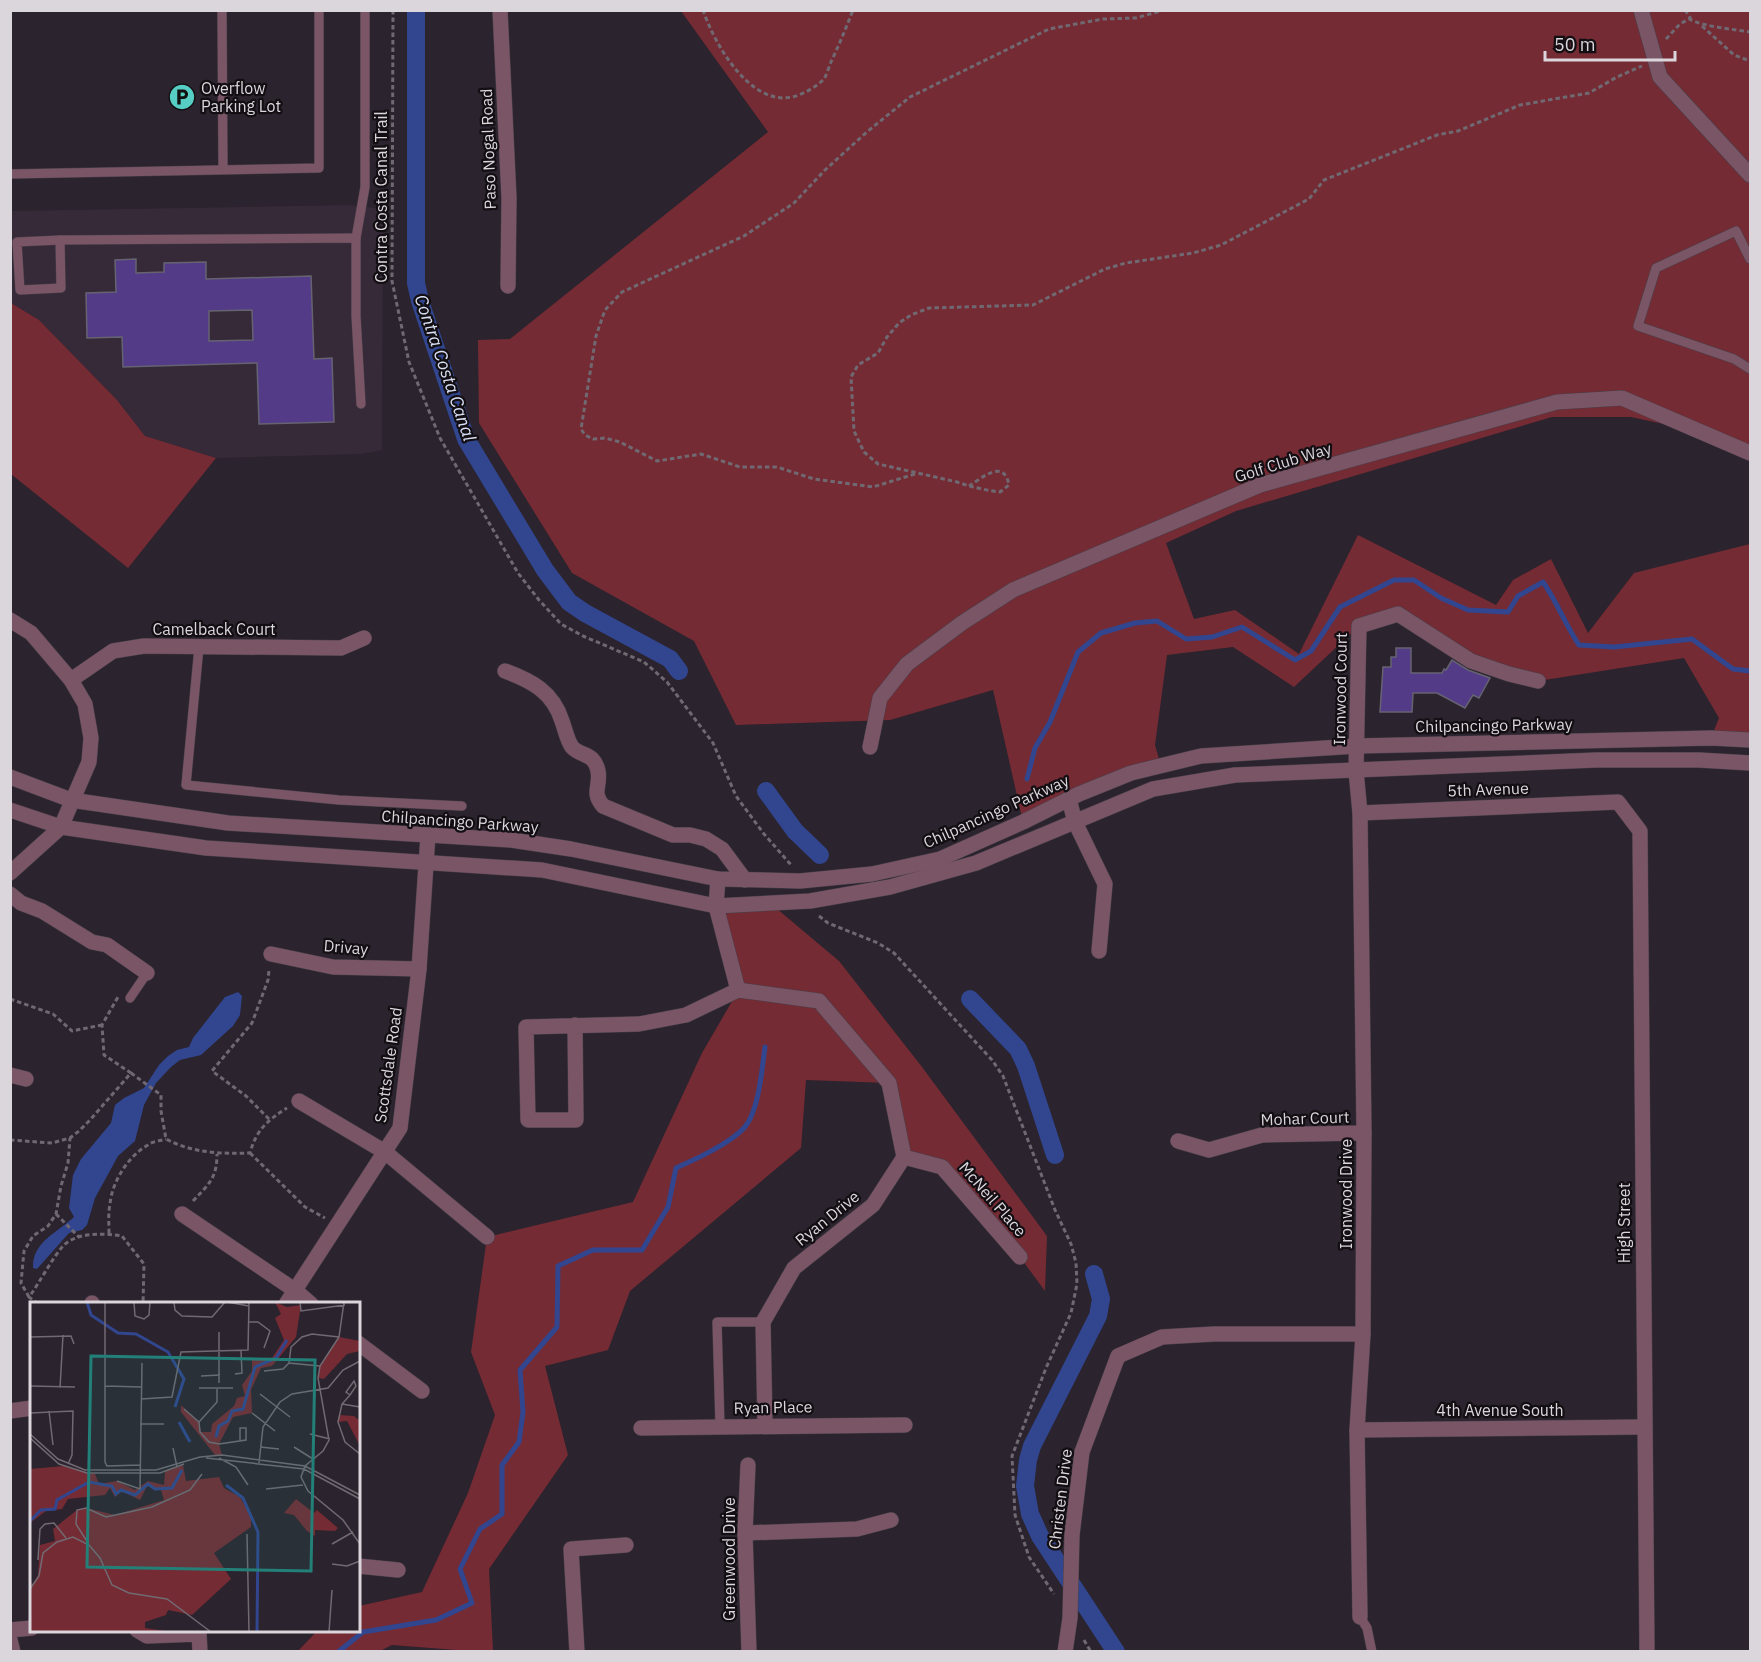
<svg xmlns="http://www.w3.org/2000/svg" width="1761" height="1662" viewBox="0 0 1761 1662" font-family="'IBM Plex Sans',sans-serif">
  <rect width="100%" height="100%" fill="#2b232d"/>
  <path fill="#362938" d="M 350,205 L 383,209 L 382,450 L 362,454 L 216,458 L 145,436 L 117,400 L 39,320 L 11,303 L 11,211 Z"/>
  <g fill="#752b34">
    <path d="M 681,11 L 1750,11 L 1750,453 L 1696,431 L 1631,417 L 1552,417 L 1236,511 L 1166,543 L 1194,619 L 1235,610 L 1299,654 L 1358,535 L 1496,605 L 1513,580 L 1551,559 L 1588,633 L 1634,573 L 1750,544 L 1750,740 L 1711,738 L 1719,718 L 1684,658 L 1538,681 L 1508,674 L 1398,614 L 1359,626 L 1294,687 L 1233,647 L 1167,655 L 1155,745 L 1161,766 L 1023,822 L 993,690 L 890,720 L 736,725 L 694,641 L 572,573 L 479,423 L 478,340 L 510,339 L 768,132 Z"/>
    <path d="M 11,303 L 39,320 L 117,400 L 145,436 L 216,458 L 128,568 L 11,474 Z"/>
    <path d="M 770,903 L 839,961 L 922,1067 L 1047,1236 L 1045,1291 L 1020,1257 L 942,1167 L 904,1157 L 889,1083 L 806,1080 L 801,1148 L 630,1291 L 608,1350 L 545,1366 L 568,1455 L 489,1569 L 493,1651 L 469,1651 L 392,1645 L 380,1651 L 297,1652 L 317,1631 L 358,1630 L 359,1606 L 422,1592 L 468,1493 L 495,1415 L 471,1352 L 487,1237 L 633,1202 L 702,1053 L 738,991 L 716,906 Z"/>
  </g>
  <path fill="#31468f" d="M 238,992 L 242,996 L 240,1015 L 233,1026 L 201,1055 L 180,1060 L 171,1067 L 156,1083 L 144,1105 L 135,1141 L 118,1156 L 106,1178 L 95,1198 L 87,1225 L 82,1230 L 69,1233 L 37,1269 L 33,1268 C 32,1242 57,1233 74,1217 L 69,1208 L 73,1175 L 81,1159 L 111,1123 L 115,1105 L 124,1098 L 144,1088 L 159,1065 L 168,1056 L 177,1050 L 189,1047 L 193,1038 L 225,997 Z"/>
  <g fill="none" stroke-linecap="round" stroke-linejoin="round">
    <g stroke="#31468f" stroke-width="5">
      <path d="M 1027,779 L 1035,748 L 1050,722 L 1078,652 L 1101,633 L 1135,623 L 1157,621 L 1186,639 L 1212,637 L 1242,627 L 1295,660 L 1311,651 L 1340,607 L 1394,580 L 1414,580 L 1441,598 L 1468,610 L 1508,612 L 1518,596 L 1543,582 C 1557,602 1565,624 1579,645 L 1614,647 L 1692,639 L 1733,669 L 1750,671"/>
      <path d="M 338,1652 L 363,1632 L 436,1620 L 472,1603 L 460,1569 L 480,1529 L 502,1514 L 502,1465 L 519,1442 L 523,1412 L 520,1370 L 557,1327 L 558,1266 L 593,1250 L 642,1250 L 668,1207 L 676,1168 C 696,1159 729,1144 744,1128 C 759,1112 762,1068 765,1047"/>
    </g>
    <g stroke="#31468f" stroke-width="18">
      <path d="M 416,10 L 416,283 L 420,301 L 466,439 L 545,570 L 569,602 L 585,613 L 670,659 L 679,671"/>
      <path d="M 766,791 L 795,831 L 820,855"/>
      <path d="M 970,999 L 1018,1049 L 1026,1066 L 1055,1155"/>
      <path d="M 1094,1274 L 1101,1299 L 1098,1316 L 1032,1446 L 1028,1460 L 1025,1486 L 1030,1514 L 1040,1536 L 1116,1652"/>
    </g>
  </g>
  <g fill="#543b88" stroke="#666371" stroke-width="1.5" fill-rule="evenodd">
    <path d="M 136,259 L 136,273 L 164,272 L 164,263 L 206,262 L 206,279 L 311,276 L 314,359 L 332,358 L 334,422 L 259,424 L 257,363 L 123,367 L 122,337 L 87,338 L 86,293 L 116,292 L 115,260 ZM 252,310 L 253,340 L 209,341 L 209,311 Z"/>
    <path d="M 1396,648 L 1411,648 L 1411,673 L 1442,673 L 1444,669 L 1446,670 L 1452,660 L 1468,670 L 1490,678 L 1479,698 L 1473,695 L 1465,708 L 1437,693 L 1413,693 L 1412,712 L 1380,712 L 1383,667 L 1391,667 L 1391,657 L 1396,657 Z"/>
  </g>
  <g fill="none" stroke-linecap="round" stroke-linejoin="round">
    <g stroke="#473f49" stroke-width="10">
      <g id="service">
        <path d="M 222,10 L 223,169"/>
        <path d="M 10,174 L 319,168 L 319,10"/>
        <path d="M 356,238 L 365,187 L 365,10"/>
        <path d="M 60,240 L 356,238 L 356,316 L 361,404"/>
        <path d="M 60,240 L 61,288 L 20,290 L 17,242 Z"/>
        <path d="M 1750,259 L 1736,231 L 1656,268 L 1638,326 L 1734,359 L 1750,369"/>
        <path d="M 199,647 L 186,785 L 339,800 L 462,806"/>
        <path d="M 130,998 L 147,973"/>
        <path d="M 720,1426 L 717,1322 L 763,1322"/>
        <path d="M 1360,1617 L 1367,1628 L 1372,1652"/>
      </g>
    </g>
    <g stroke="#473f49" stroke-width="16">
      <g id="minor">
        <path d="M 500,10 L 509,198 L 508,286"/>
        <path d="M 1641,10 L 1660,77 L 1750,175"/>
        <path d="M 10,620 L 31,633 L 71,680 L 85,704 L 91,738 L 89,762 L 61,827 L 10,873"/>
        <path d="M 505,671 C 532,681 553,692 562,721 C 565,729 567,740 572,747 C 581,757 594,752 598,771 C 601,786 591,792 603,806 L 673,835 L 690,835 L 706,839 L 722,849 L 745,880"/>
        <path d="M 71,680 L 113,651 L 144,646 L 341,648 L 364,638"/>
        <path d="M 870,747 L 880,698 L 907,664 L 962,623 L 1013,590 L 1260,485 L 1557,402 L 1622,398 L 1750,453"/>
        <path d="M 1069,799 L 1075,822 L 1105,884 L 1099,951"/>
        <path d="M 1360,813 L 1618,802 L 1640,831 L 1647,1652"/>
        <path d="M 718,879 L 716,906 L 738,990"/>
        <path d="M 10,894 L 21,903 L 42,911 L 92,942 L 107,945 L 147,973"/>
        <path d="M 271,954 L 333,967 L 419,969"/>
        <path d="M 575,1025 L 576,1120 L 528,1120 L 526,1027 L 639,1024 L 686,1015 L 738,990 L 819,1001 L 889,1083 L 904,1157 L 873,1205 L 794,1268 L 763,1322 L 765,1425"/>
        <path d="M 10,1075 L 26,1079"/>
        <path d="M 299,1101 L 385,1152 L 487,1237"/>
        <path d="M 1178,1141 L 1209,1150 L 1262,1135 L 1364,1133"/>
        <path d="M 904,1157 L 942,1167 L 1020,1257"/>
        <path d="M 182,1214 L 296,1291 L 311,1304"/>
        <path d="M 92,1304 L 92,1303"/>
        <path d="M 286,1304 L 400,1128 L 419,969 L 428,835"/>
        <path d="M 358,1343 L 422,1391"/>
        <path d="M 10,1411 L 32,1408"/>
        <path d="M 641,1428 L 905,1425"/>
        <path d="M 1357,1430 L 1644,1427"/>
        <path d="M 748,1465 L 745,1533 L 749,1652"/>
        <path d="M 745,1533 L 857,1529 L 891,1520"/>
        <path d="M 358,1566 L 398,1570"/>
        <path d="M 1360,1617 L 1357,1430 L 1363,1334 L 1364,1133 L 1360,813 L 1356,771 L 1359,626 L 1398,614 L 1471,661 L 1509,674 L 1538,681"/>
        <path d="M 10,1630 L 32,1628"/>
        <path d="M 137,1630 L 147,1636 L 199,1634 L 200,1652"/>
        <path d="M 10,1640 L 13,1652"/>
        <path d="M 577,1652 L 571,1549 L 626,1545"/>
        <path d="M 1065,1652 L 1070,1618 L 1072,1535 L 1082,1452 L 1118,1356 L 1162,1337 L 1214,1334 L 1363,1334"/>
      </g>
    </g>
    <g stroke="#473f49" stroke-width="16">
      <g id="tertiary">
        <path d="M 10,777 L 71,800 L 228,823 L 511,840 L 571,849 L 718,879 L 800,881 L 872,874 L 940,859 L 1023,822 L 1079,794 L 1131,773 L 1201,756 L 1357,746 L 1711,738 L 1750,740"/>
        <path d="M 10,810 L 61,827 L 206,848 L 542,870 L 716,906 L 810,901 L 890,887 L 976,863 L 1153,789 L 1235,775 L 1596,760 L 1699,760 L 1750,763"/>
      </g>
    </g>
    <g stroke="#706972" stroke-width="3" stroke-dasharray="4.5 3" stroke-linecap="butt">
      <path d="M 393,10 L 392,281 L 409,362 L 440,438 L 518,573 L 539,600 L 561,624 L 583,636 L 644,662 L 667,682 L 713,743 L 736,796 L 764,834 L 792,866"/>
      <path d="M 703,10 C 715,46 755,115 801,94 C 809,91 818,85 824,79 C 827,74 829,67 831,62 C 839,45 846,28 853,10"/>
      <path d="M 1685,10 L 1691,19"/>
      <path d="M 1702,26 L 1734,55 L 1750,61"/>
      <path d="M 1666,39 L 1680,24 L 1689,19 C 1705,27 1732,29 1750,32"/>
      <path d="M 915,474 L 873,487 L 814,479 L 777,467 L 740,467 L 701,454 L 657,461 L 620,442 L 605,438 L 593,439 L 585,435 L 581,429 L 596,336 L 605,310 L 622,292 L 744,236 L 794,203 L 825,170 L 868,131 L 910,97 L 1049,29 L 1103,19 L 1136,18 L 1164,10"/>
      <path d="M 969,486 C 982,478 1004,458 1009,485 L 1000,492 C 985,490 971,487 957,482 L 878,464 L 864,452 L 854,431 L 851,377 L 858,365 L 878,353 L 887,337 L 899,323 L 911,315 L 929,308 L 1033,305 L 1105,269 L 1126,263 L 1193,253 L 1221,245 L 1309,199 L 1324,180 L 1437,135 L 1458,131 L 1520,105 L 1589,93 L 1617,77 L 1642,66"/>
      <path d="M 819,916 L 828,923 L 878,943 L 894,953 L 992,1060 L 1003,1076 L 1055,1210 L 1071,1244 L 1076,1263 L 1077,1284 L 1071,1313 L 1046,1368 L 1012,1456 L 1015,1515 L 1029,1557 L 1054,1594"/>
      <path d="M 10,999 L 53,1014 L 72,1031 L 102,1025"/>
      <path d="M 131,1073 L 161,1095 L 161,1111 L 166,1139 C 192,1153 221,1154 250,1153 C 256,1130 268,1120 287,1108"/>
      <path d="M 269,1119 L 246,1096 L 212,1071 L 252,1023 L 268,980 L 269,970"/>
      <path d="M 10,1140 L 52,1143 L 70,1138 L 79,1131 L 90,1120 L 131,1073 L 104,1055 L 102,1025 L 118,997"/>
      <path d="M 250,1153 L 305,1207 L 325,1218"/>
      <path d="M 193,1201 C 209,1184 217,1178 217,1154"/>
      <path d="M 56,1214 L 79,1237"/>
      <path d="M 109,1233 C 109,1224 108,1214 110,1204 C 112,1182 128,1156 148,1145 C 153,1141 160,1141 166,1139"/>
      <path d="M 29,1297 L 21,1283 L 24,1251 L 33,1236 L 48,1226 L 56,1214 L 61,1186 L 68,1163 L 70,1138"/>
      <path d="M 38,1304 L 29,1297 C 40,1282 51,1260 63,1246 C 76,1232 105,1233 122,1236 L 144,1264 L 143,1304"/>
      <path d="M 1084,1640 L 1091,1652"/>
    </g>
    <use href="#service" stroke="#7a5566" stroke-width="9"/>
    <use href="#minor" stroke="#7a5566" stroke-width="15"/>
    <use href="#tertiary" stroke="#7a5566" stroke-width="15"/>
  </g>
  <defs>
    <g id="parking-disc" transform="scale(1.35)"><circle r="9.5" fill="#56cec4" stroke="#120e12"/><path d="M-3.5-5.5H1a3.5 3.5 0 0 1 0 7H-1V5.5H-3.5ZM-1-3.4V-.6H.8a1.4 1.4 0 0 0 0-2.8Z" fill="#111"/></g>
  </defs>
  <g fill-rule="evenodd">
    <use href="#parking-disc" x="182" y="97"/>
  </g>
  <g text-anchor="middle" stroke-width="4.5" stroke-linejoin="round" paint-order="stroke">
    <g font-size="16" fill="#dbd5dc" stroke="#120e12" text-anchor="start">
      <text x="201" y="94">Overflow<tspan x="201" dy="18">Parking Lot</tspan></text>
    </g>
    <g font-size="16" fill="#dbd5dc" stroke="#120e12">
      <text transform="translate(488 149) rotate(-92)" y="6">Paso Nogal Road</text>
      <text transform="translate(381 197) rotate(-90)" y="6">Contra Costa Canal Trail</text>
      <text transform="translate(1283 462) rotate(-17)" y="6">Golf Club Way</text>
      <text x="214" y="635">Camelback Court</text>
      <text transform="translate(1340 689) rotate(-89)" y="6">Ironwood Court</text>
      <text transform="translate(1494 725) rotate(-1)" y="6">Chilpancingo Parkway</text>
      <text transform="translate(1488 789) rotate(-2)" y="6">5th Avenue</text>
      <text transform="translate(996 811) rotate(-24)" y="6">Chilpancingo Parkway</text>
      <text transform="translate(460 821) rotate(4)" y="6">Chilpancingo Parkway</text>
      <text transform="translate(346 947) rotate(5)" y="6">Drivay</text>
      <text transform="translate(388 1065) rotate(-82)" y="6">Scottsdale Road</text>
      <text transform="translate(1305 1118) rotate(-2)" y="6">Mohar Court</text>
      <text transform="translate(1346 1194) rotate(-90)" y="6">Ironwood Drive</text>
      <text transform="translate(993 1199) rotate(49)" y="6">McNeil Place</text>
      <text transform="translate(827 1218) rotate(-39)" y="6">Ryan Drive</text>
      <text transform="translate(1624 1223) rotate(-90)" y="6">High Street</text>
      <text transform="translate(773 1407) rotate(-1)" y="6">Ryan Place</text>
      <text x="1500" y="1416">4th Avenue South</text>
      <text transform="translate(1060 1499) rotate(-83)" y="6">Christen Drive</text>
      <text transform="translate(729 1559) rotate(-90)" y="6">Greenwood Drive</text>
    </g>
    <g font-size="18" font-style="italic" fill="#d7dff4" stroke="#120e12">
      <text transform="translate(445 368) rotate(71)" y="6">Contra Costa Canal</text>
    </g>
  </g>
  <g transform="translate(30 1302)">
    <rect width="330" height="330" fill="#2b232d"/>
    <path d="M 245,0 L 257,5 L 271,3 L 266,35 L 242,64 L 231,66 L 221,88 L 222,111 L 203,115 L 189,142 L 192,153 L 185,153 L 151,110 L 151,103 L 169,120 L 171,130 L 181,130 L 182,122 L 204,104 L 207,96 L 215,94 L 212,83 L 222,69 L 222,58 L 242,56 L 254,38 L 245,16 L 251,12 ZM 309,35 L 330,39 L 330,49 L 317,52 L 294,77 L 288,76 L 290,64 ZM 309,113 L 324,114 L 330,119 L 330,144 L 317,119 L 308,120 ZM 153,163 L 156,179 L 189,175 L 194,186 L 210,195 L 221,214 L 221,225 L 184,251 L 201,277 L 162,313 L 138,308 L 136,313 L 115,320 L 115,326 L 142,330 L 0,330 L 0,280 L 3,282 L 8,273 L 10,243 L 25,239 L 23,227 L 47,208 L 56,206 L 85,213 L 134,198 L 131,188 L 117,184 L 110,198 L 92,189 L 85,195 L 80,186 L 75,193 L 38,197 L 32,207 L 16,209 L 0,221 L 0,167 L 34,164 L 65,172 L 69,182 L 87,179 L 105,188 L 118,179 L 134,183 L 135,169 ZM 266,197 L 284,211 L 287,208 L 308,226 L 305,229 L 285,228 L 285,234 L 277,229 L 264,213 L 254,211 Z" fill="#752b34"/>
    <path fill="none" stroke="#31468f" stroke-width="3" d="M 57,0 L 61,13 L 88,31 L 106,32 L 138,50 L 154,77 L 145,105M 149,120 L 160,140M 186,135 L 189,124 L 198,119 L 202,109 L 213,107 L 225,65 L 246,56 L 257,38M 196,183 L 213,196 L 228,230 L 227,330M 0,219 L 11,208 L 25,207 L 27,198 L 59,180 L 82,184 L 86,192 L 91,188 L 105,193 L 118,182 L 125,187 L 142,186 L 152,168"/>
    <path fill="none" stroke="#716a73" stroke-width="1.5" d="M 75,0 L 75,160 L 77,164 L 110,163M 104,0 L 105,14 L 114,17 L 119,13 L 120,0M 144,0 L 145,8 L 152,14 L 182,15 L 195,0M 197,0 L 219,4M 270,0 L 271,9 L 315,3M 314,0 L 309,35 L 290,64 L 288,76 L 299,138 L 293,149 L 275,164 L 271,175 L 278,189 L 313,218 L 330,242M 218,20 L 228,20 L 240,29 L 234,46M 189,30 L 189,81M 0,35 L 41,34 L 44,42M 290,64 L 259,61 L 261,45 L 272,35 L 282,32 L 309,35M 234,69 L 253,67 L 259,61M 205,72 L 212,71 L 211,49M 171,74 L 190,73M 0,84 L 45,85M 75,84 L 112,85M 30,86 L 33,33M 169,86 L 203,86M 187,87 L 187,100 L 169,120 L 170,130 L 179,140 L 189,142 L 216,138 L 216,126 L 210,126 L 210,138M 230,92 L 260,115M 320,93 L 316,90 L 324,79 L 326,84 L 320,93 L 312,102 L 308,120 L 315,140 L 330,152M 111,97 L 142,95 L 151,50 L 218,48 L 219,0M 312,102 L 330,105M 154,107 L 169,120M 19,109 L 23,143M 0,111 L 43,109 L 42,153 L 38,162M 222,111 L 245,129M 110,122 L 134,122M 0,132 L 28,157 L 55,168 L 126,168 L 170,155 L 192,153 L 275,164 L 330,193M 280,132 L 300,137M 0,136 L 29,162 L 57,171 L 130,171 L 154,162M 230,145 L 249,147M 264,145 L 283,157M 143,146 L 147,165M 176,156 L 274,167 L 330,197M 189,156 L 206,165 L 218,183M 229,161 L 233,125 L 250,100 L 262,92 L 298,86 L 313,68 L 330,59M 87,179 L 110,187 L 112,61M 236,187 L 273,183M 217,232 L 219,330M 58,241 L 46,222 L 47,208 L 56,206 L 76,215 L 122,205 L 160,188 L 172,172M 302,242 L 323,230M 8,258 L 10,227 L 15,222 L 24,221 L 36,236M 302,262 L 317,264 L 330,259M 0,287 L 9,274 L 13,251 L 27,240 L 43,235 L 59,243 L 70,256 L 82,283 L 99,291 L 137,297 L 181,330M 299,330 L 302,288"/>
    <path fill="#238079" fill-opacity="0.15" stroke="#238079" stroke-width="3" d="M 61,54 L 285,58 L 281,269 L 57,265 Z"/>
    <rect width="330" height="330" fill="none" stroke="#dbd5dc" stroke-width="3"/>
  </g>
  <rect width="1761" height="1662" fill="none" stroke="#dbd5dc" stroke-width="24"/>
  <path d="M1545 51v9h130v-9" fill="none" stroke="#dbd5dc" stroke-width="3"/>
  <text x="1554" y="51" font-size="18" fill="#dbd5dc" stroke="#120e12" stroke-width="4.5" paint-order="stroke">50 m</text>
</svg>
